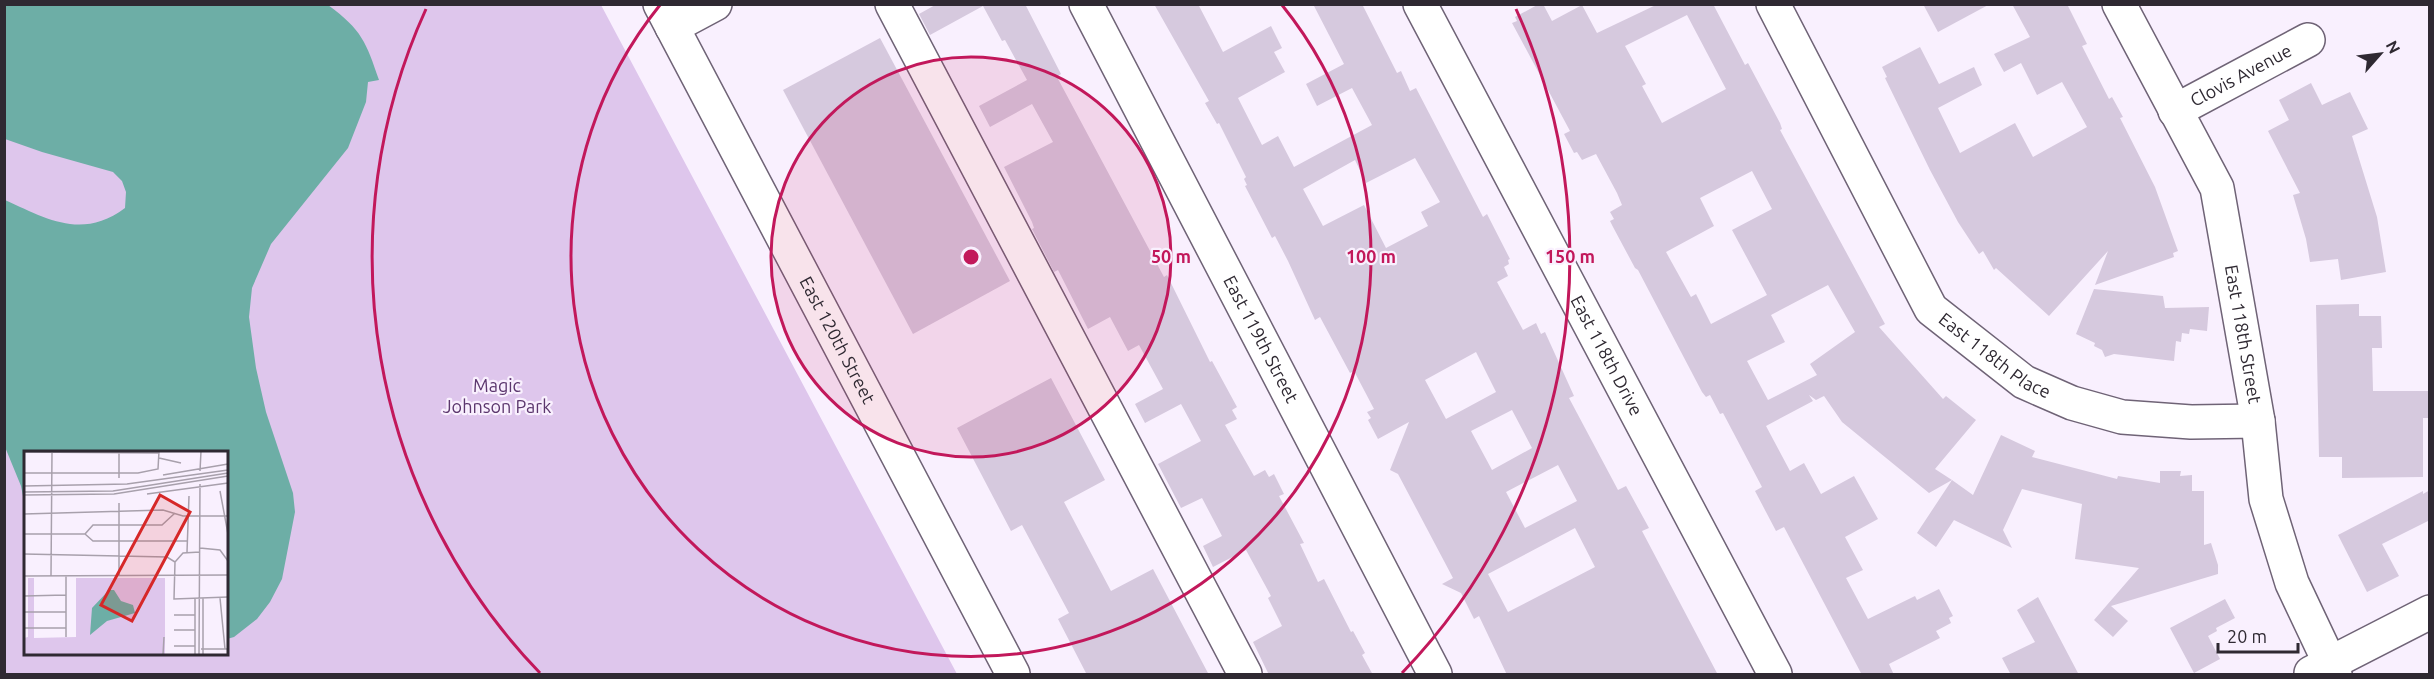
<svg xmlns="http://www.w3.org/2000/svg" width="2434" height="679" viewBox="0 0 2434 679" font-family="Ubuntu,sans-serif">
  <rect width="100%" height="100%" fill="#f9f0fe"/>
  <path fill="#dec6ec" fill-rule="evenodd" d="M 4,5 L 601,5 L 957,674 L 5,674 ZM 26,452 L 226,452 L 226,654 L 26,654 Z"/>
  <path fill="#6daea6" d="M 133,4 L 328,5 C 362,30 366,42 379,80 L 368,82 L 366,102 L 348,148 L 271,244 L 252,288 L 249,317 L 256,368 L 266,412 L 293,493 L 295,512 L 282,579 L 270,602 L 257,619 L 234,637 L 227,639 L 226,452 L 26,452 L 25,506 L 21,486 L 5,447 L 5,200 C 47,219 82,240 125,208 L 126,192 L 122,181 L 113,172 L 42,152 L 5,139 L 5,5 Z"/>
  <g fill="#d6c9de" fill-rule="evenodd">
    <path d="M 937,4 L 1025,4 L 1061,74 L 1057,77 L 1164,277 L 1167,275 L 1210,362 L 1212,361 L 1237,407 L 1232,410 L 1237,419 L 1225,425 L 1254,476 L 1265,470 L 1269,477 L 1274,474 L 1284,494 L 1279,496 L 1304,543 L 1300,544 L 1318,582 L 1324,579 L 1351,632 L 1353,631 L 1365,653 L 1362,655 L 1373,675 L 1269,675 L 1253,642 L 1282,626 L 1268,598 L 1271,596 L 1246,550 L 1213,567 L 1203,546 L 1222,536 L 1202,498 L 1181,508 L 1158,464 L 1201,441 L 1181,404 L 1145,423 L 1135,404 L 1163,389 L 1139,345 L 1128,351 L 1110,317 L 1088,329 L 1058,270 L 1054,272 L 1032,229 L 1034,228 L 1032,222 L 1004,167 L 1053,142 L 1032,104 L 990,127 L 979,106 L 1027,80 L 1005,40 L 1002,41 L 983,6 L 930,35 L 919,14 Z"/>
    <path d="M 1154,4 L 1198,4 L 1223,52 L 1271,26 L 1282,48 L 1274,52 L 1285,72 L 1238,98 L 1262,145 L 1278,136 L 1294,167 L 1372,125 L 1352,88 L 1317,106 L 1306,84 L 1344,64 L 1313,4 L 1362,4 L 1397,73 L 1401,71 L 1410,91 L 1416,88 L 1483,217 L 1487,214 L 1510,259 L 1508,260 L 1509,264 L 1504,267 L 1508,276 L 1497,282 L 1523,330 L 1536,323 L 1541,334 L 1545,332 L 1574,396 L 1569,398 L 1577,413 L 1618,490 L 1626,486 L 1649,528 L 1642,531 L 1718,675 L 1507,675 L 1479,616 L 1474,619 L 1461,593 L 1442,584 L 1453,578 L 1398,474 L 1390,470 L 1409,422 L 1378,439 L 1368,420 L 1371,418 L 1367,412 L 1374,409 L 1354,371 L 1350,373 L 1320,317 L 1315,320 L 1288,261 L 1275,236 L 1272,238 L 1245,186 L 1247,185 L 1244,179 L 1246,177 L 1219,123 L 1217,124 L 1205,103 L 1209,101 ZM 1415,158 L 1440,202 L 1421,212 L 1428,226 L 1386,248 L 1364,205 L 1323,226 L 1303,189 L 1355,160 L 1366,183 ZM 1476,352 L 1496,392 L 1446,419 L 1425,380 ZM 1512,410 L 1532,448 L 1492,470 L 1471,431 ZM 1558,465 L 1577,501 L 1525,528 L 1506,492 ZM 1575,528 L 1595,567 L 1508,612 L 1488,574 Z"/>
    <path d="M 1539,4 L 1543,4 L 1552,21 L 1582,5 L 1597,33 L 1658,4 L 1713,4 L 1745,65 L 1748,63 L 1780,123 L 1782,129 L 1780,130 L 1885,324 L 1879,327 L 1943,399 L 1946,396 L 1976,420 L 1935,469 L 1952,480 L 1929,493 L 1842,422 L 1824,396 L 1816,400 L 1809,395 L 1813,401 L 1766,426 L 1790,471 L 1804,463 L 1821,494 L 1854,476 L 1878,519 L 1845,537 L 1863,570 L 1846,578 L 1868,619 L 1915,596 L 1917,600 L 1939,589 L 1953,616 L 1949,618 L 1951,623 L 1936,631 L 1940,638 L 1889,664 L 1894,675 L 1862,675 L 1784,527 L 1776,531 L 1755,491 L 1762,487 L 1723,413 L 1720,414 L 1710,395 L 1706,397 L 1702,392 L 1638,270 L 1635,268 L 1613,227 L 1610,221 L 1614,219 L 1610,212 L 1622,205 L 1617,193 L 1596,154 L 1582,160 L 1577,152 L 1574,153 L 1564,134 L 1570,131 L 1512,23 L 1517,21 L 1515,17 ZM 1687,15 L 1726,89 L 1662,123 L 1642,86 L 1646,84 L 1625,46 ZM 1752,171 L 1772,209 L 1732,230 L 1767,295 L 1711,324 L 1696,294 L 1691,297 L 1666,252 L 1714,226 L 1700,198 ZM 1828,285 L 1855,332 L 1810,364 L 1817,375 L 1768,400 L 1747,361 L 1785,342 L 1771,315 Z"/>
    <path d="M 1923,4 L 1990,4 L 1938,32 Z"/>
    <path d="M 2012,4 L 2067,4 L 2087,44 L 2082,46 L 2109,99 L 2112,97 L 2123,117 L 2120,118 L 2155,187 L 2178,251 L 2173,253 L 2174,257 L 2095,285 L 2108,251 L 2049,316 L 1996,268 L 1994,270 L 1983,251 L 1979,254 L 1958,222 L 1930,170 L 1885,78 L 1887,77 L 1882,67 L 1920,47 L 1939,84 L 1974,67 L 1982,85 L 1938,108 L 1960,153 L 2015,123 L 2033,157 L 2087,127 L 2062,82 L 2037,95 L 2021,63 L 2004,72 L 1994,54 L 2030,37 Z"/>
    <path d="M 880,38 L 1010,281 L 913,334 L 783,90 Z"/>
    <path d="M 2311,83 L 2322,105 L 2350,92 L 2368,129 L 2352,136 L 2377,217 L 2386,272 L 2341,280 L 2338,259 L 2310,262 L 2306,239 L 2293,195 L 2300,193 L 2268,131 L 2289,120 L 2279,100 Z"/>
    <path d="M 2094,289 L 2163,296 L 2165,308 L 2209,307 L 2207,331 L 2190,329 L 2189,334 L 2182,333 L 2181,342 L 2176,341 L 2174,361 L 2114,354 L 2105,357 L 2102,350 L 2094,346 L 2095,343 L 2076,334 Z"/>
    <path d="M 2359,304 L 2359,316 L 2381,316 L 2382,348 L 2372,348 L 2373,391 L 2429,391 L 2429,418 L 2423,418 L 2423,477 L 2342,478 L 2342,457 L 2319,457 L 2316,305 Z"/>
    <path d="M 1051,378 L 1105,480 L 1064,502 L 1111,591 L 1153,569 L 1209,675 L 1087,675 L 1058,619 L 1069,613 L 1022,525 L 1011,531 L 957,428 Z"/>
    <path d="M 2001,435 L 2035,451 L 2032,457 L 2117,479 L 2118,476 L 2160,483 L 2160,471 L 2181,471 L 2180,476 L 2192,475 L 2192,491 L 2204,491 L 2204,545 L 2211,543 L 2218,565 L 2218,574 L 2111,606 L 2128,621 L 2113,637 L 2094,620 L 2139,568 L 2075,559 L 2082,504 L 2022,489 L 2003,530 L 2012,548 L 1954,520 L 1936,547 L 1917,533 L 1952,480 L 1973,495 Z"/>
    <path d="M 2430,490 L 2430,520 L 2382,544 L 2399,576 L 2367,592 L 2338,535 L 2423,491 L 2423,494 Z"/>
    <path d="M 2038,597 L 2079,675 L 2011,675 L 2002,658 L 2035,642 L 2017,610 Z"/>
    <path d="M 2225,599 L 2235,618 L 2216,628 L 2217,631 L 2208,636 L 2220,659 L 2194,673 L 2170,628 Z"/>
  </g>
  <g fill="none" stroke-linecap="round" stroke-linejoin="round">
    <g stroke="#6f6376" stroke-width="36">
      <g id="minor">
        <path id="s1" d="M 660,4 L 1013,674"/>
        <path d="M 892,4 L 1245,674"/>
        <path id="s2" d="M 1086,4 L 1435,674"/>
        <path id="s3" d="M 1420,4 L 1775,674"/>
        <path id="s4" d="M 1773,4 L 1931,309 L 2024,382 L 2072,403 L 2122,417 L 2191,422 L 2258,421"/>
        <path id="s5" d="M 2119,4 L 2217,188 L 2258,421 L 2266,499 L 2292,583 L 2335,674"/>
        <path d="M 672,27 L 715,4"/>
        <path id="s6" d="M 2175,111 L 2308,40"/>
        <path d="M 2311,673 L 2430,612"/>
      </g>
    </g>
    <use href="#minor" stroke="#fff" stroke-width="33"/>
  </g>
  <circle cx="971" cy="257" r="200" fill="#c2185b" fill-opacity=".12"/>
  <g fill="none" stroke="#c2185b" stroke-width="3">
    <circle cx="971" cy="257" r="200"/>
    <path d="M1282 5A400 400 0 1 1 660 5"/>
    <path d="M540 673A599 599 0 0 1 426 9M1516 9A599 599 0 0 1 1402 673"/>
  </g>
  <g text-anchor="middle" stroke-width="4.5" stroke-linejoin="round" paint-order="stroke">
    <g font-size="18" fill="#2f2932" stroke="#f9f0fe">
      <text dy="6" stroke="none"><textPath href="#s6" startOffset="75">Clovis Avenue</textPath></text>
      <text dy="6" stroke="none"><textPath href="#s5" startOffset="357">East 118th Street</textPath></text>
      <text dy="6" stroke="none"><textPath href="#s1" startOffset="380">East 120th Street</textPath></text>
      <text dy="6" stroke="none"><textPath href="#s2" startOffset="378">East 119th Street</textPath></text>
      <text dy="6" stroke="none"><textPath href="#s4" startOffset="423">East 118th Place</textPath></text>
      <text dy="6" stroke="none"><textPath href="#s3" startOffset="398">East 118th Drive</textPath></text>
    </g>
    <g font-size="18" fill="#5c376e" stroke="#f9f0fe">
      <text x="497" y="392">Magic<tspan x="497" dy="21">Johnson Park</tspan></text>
    </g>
  </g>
  <g transform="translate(24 451)">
    <rect width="204" height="204" fill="#f9f0fe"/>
    <path d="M 4,127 L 10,127 L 10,187 L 52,186 L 52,127 L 141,127 L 141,204 L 0,204 L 0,187 L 4,186 Z" fill="#dec6ec"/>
    <path d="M 85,139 L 90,139 L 97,150 L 109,154 L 111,162 L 83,170 L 66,184 L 68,157 Z" fill="#6daea6"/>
    <path fill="none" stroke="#a8a0ac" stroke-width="1.5" d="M 0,1 L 134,2M 135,7 L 157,12M 176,20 L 177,0M 0,22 L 114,22 L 134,18 L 135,0M 139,24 L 204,13M 95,27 L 95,1M 0,35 L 103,33 L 204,19M 196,40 L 204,83M 0,41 L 89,40 L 204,22M 123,43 L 204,32M 0,44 L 90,43 L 204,25M 95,52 L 95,124M 0,63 L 139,59 L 159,65 L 204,65M 0,83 L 61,83M 61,83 L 69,90 L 163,90M 61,83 L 69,74 L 138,74 L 151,62M 176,97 L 196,99 L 204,110M 163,101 L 165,45M 0,103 L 143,106 L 151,111M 151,111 L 150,148 L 204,146M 151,111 L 159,102 L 176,101M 0,125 L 204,124M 27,125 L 28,1M 0,145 L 42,144M 196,147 L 201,198M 0,161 L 42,161M 150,164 L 171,164M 0,177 L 42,177M 150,179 L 171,179M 42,186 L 42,125M 150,195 L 171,195M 177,198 L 204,198M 139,204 L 140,186M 171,204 L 171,148M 175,204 L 176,33M 179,204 L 179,147"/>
    <path fill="#d62828" fill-opacity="0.15" stroke="#d62828" stroke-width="3" d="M 136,44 L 166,61 L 108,170 L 77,154 Z"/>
    <rect width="204" height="204" fill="none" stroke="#2f2932" stroke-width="3"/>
  </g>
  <circle cx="971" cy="257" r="9" fill="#c2185b" stroke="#f9f0fe" stroke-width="3"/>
  <g font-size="18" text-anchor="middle" font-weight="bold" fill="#c2185b" stroke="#f9f0fe" stroke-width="4.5" stroke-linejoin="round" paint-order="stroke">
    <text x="1171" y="263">50 m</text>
    <text x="1371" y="263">100 m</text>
    <text x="1570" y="263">150 m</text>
  </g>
  <rect width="2434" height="679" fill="none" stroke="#2f2932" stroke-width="12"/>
  <g transform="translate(2380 54) rotate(62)" stroke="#f9f0fe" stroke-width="4.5" paint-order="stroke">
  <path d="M0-4.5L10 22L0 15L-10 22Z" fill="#2f2932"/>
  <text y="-9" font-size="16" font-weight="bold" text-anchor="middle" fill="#2f2932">N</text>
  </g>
  <path d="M2218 643v9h80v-9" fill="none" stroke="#2f2932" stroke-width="3"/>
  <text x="2227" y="643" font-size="18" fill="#2f2932" stroke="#f9f0fe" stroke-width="4.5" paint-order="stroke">20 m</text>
</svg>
